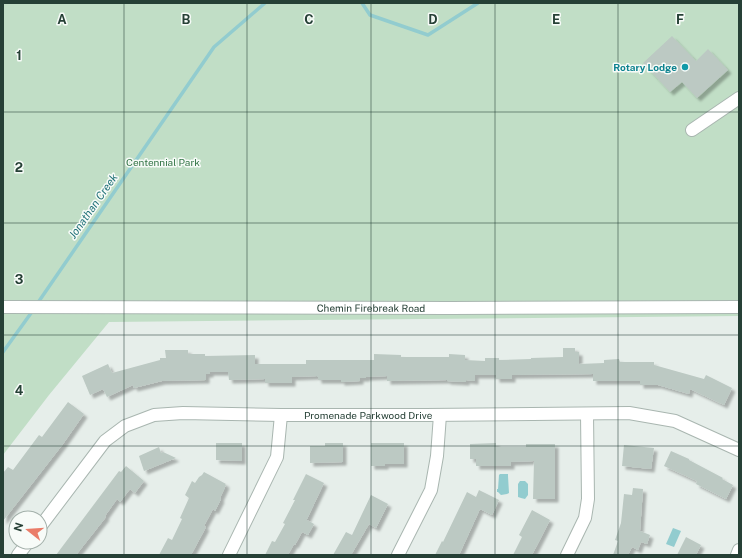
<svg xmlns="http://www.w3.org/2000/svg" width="742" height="558" viewBox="0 0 742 558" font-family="'Public Sans',sans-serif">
  <defs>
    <filter id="shadow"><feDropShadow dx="3.5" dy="3.5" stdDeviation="1" flood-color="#0004"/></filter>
  </defs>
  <rect width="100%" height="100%" fill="#e6eeea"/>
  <path fill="#c1dec6" d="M 3,3 L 739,3 L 739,316 L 109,322 L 49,395 L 3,455 Z"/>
  <g fill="#92cccf">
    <path d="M 500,474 L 508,474 L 508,476 L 509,493 L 507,494 L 501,495 L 498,492 L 497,492 L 497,489 L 498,489 L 499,475 Z"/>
    <path d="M 520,481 L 525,481 L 528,484 L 528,495 L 525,499 L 521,498 L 518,497 L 518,484 Z"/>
    <path d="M 673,528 L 681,531 L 674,547 L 666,544 Z"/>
  </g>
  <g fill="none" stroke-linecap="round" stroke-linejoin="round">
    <g stroke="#92cccf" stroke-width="3.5">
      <path d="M 362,3 L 370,15 L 428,35 L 478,3"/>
      <path d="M 37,304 L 214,47 L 265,3"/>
      <path d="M 3,352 L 34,309"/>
    </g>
  </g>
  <g fill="#bcc9c3" filter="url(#shadow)">
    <path d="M 672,36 L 696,61 L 708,49 L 728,70 L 697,98 L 682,82 L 670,92 L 643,63 Z"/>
    <path d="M 563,348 L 575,348 L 575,352 L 579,352 L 579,364 L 604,363 L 604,360 L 619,359 L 620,362 L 654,362 L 654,365 L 704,379 L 706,375 L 732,388 L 724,405 L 690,389 L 689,394 L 658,385 L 640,385 L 640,381 L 593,381 L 593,374 L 512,375 L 512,379 L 496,379 L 496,375 L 475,375 L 475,381 L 466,380 L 466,382 L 447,381 L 447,380 L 387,381 L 387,376 L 366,377 L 366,378 L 360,378 L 360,381 L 341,382 L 341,380 L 318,380 L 318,377 L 317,377 L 317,376 L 292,377 L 292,383 L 265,383 L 265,379 L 229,380 L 228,372 L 210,372 L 210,374 L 206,374 L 206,380 L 162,381 L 134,388 L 133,385 L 107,397 L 103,389 L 90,395 L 82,376 L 108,364 L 112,373 L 160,360 L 160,358 L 166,358 L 165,350 L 188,350 L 188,354 L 205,354 L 205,356 L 255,355 L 255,364 L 306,364 L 306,360 L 374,360 L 374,354 L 401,355 L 401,357 L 449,357 L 449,354 L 465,355 L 465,360 L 485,361 L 485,358 L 499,358 L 499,360 L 531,359 L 531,358 L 563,357 Z"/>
    <path d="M 68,402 L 84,414 L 63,444 L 3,521 L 3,473 L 8,467 L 13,470 L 39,435 L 42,437 Z"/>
    <path d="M 216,443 L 242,443 L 242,461 L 216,460 Z"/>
    <path d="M 325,443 L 343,443 L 343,462 L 310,463 L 310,446 L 325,446 Z"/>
    <path d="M 371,443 L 404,443 L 404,464 L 385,464 L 385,466 L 371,466 Z"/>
    <path d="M 496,443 L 496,447 L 526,447 L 526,444 L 555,444 L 555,499 L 533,499 L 534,461 L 511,462 L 511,466 L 476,466 L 476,459 L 470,459 L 470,444 Z"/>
    <path d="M 624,445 L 654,448 L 651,469 L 622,466 Z"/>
    <path d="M 159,447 L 161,453 L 163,452 L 176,458 L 144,471 L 139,456 Z"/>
    <path d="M 671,451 L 689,459 L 689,460 L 723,478 L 722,479 L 733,485 L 726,499 L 696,484 L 697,481 L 664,466 Z"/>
    <path d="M 126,466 L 144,481 L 135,493 L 130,489 L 120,502 L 117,499 L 105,516 L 106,517 L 76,555 L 56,555 L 119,471 L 121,472 Z"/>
    <path d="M 204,472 L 226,484 L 225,485 L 226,485 L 220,498 L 221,499 L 215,511 L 213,509 L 204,526 L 206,527 L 191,555 L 159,555 L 168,538 L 172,540 L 182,519 L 180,518 L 189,498 L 185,495 L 192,481 L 195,483 L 199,477 L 202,475 Z"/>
    <path d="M 306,474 L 324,483 L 307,519 L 307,520 L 314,524 L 308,535 L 302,532 L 295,545 L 294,544 L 288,555 L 265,555 L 272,541 L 275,542 L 285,524 L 283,523 L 295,500 L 293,500 Z"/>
    <path d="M 633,488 L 643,489 L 640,531 L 650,535 L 647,544 L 641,542 L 638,550 L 632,547 L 628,555 L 613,555 L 618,541 L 615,540 L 621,523 L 624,494 L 632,495 Z"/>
    <path d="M 479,490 L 499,500 L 492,515 L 480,509 L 459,555 L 435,555 L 442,541 L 443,542 L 467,492 L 476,497 Z"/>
    <path d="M 371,495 L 388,504 L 376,528 L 369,524 L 351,555 L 333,555 L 346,532 L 352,535 Z"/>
    <path d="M 532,510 L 550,520 L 532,555 L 513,555 L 522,537 L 519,535 Z"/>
    <path d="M 686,537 L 701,545 L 696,555 L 677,555 Z"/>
  </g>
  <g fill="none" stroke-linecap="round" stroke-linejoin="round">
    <g stroke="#a9b6b0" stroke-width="14">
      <g id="minor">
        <path d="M 692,130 L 739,98"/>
        <path id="s1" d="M 3,307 L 450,308 L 739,307"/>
        <path id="s2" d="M 40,527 L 105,441 L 125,426 L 154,415 L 183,413 L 281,415 L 426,415 L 629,413 L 675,421 L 739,450"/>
        <path d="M 18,555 L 28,542"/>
        <path d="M 229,555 L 277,457 L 281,415"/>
        <path d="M 398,555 L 431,490 L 437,456 L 440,415"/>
        <path d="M 567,555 L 585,518 L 588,499 L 587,414"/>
        <path d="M 737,555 L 739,550"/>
      </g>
    </g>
    <use href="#minor" stroke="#fff" stroke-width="12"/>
  </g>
  <path fill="none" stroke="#264036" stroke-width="1" stroke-opacity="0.55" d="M 124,3 L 124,555M 247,3 L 247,555M 371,3 L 371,555M 495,3 L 495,555M 618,3 L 618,555M 3,112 L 739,112M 3,223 L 739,223M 3,335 L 739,335M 3,446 L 739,446"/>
  <circle fill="#0f9aa8" stroke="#f7fbf8" stroke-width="1.5" cx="685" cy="67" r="4"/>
  <g text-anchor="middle" stroke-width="3" stroke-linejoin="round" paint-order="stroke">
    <g font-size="10" font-weight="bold" fill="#0d838f" stroke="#f7fbf8" text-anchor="end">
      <text x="677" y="71">Rotary Lodge</text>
    </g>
    <g font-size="10" fill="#327445" stroke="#f7fbf8">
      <text x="163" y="166">Centennial Park</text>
    </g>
    <g font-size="10" fill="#264036" stroke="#f7fbf8">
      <text dy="4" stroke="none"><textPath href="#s1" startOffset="368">Chemin Firebreak Road</textPath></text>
      <text dy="4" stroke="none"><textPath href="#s2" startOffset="378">Promenade Parkwood Drive</textPath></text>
    </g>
    <g font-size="11" font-style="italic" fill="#237379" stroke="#f7fbf8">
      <text transform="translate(93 206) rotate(-55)" y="4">Jonathan Creek</text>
    </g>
  </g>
  <g font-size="13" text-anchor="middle" font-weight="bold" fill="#264036" stroke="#f7fbf8" stroke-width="3" stroke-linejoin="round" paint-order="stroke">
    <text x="62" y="24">A</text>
    <text x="186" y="24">B</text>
    <text x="309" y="24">C</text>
    <text x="433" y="24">D</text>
    <text x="556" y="24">E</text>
    <text x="680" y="24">F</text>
    <text x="19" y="60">1</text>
    <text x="19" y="172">2</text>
    <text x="19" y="284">3</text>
    <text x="19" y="395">4</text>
  </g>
  <rect width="742" height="558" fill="none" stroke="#264036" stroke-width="8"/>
  <g transform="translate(28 530) rotate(287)"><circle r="19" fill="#f7fbf8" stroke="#a3b0aa"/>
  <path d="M0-3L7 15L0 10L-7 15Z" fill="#ea7c69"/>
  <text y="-6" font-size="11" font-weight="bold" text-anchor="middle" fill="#264036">N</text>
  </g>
</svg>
